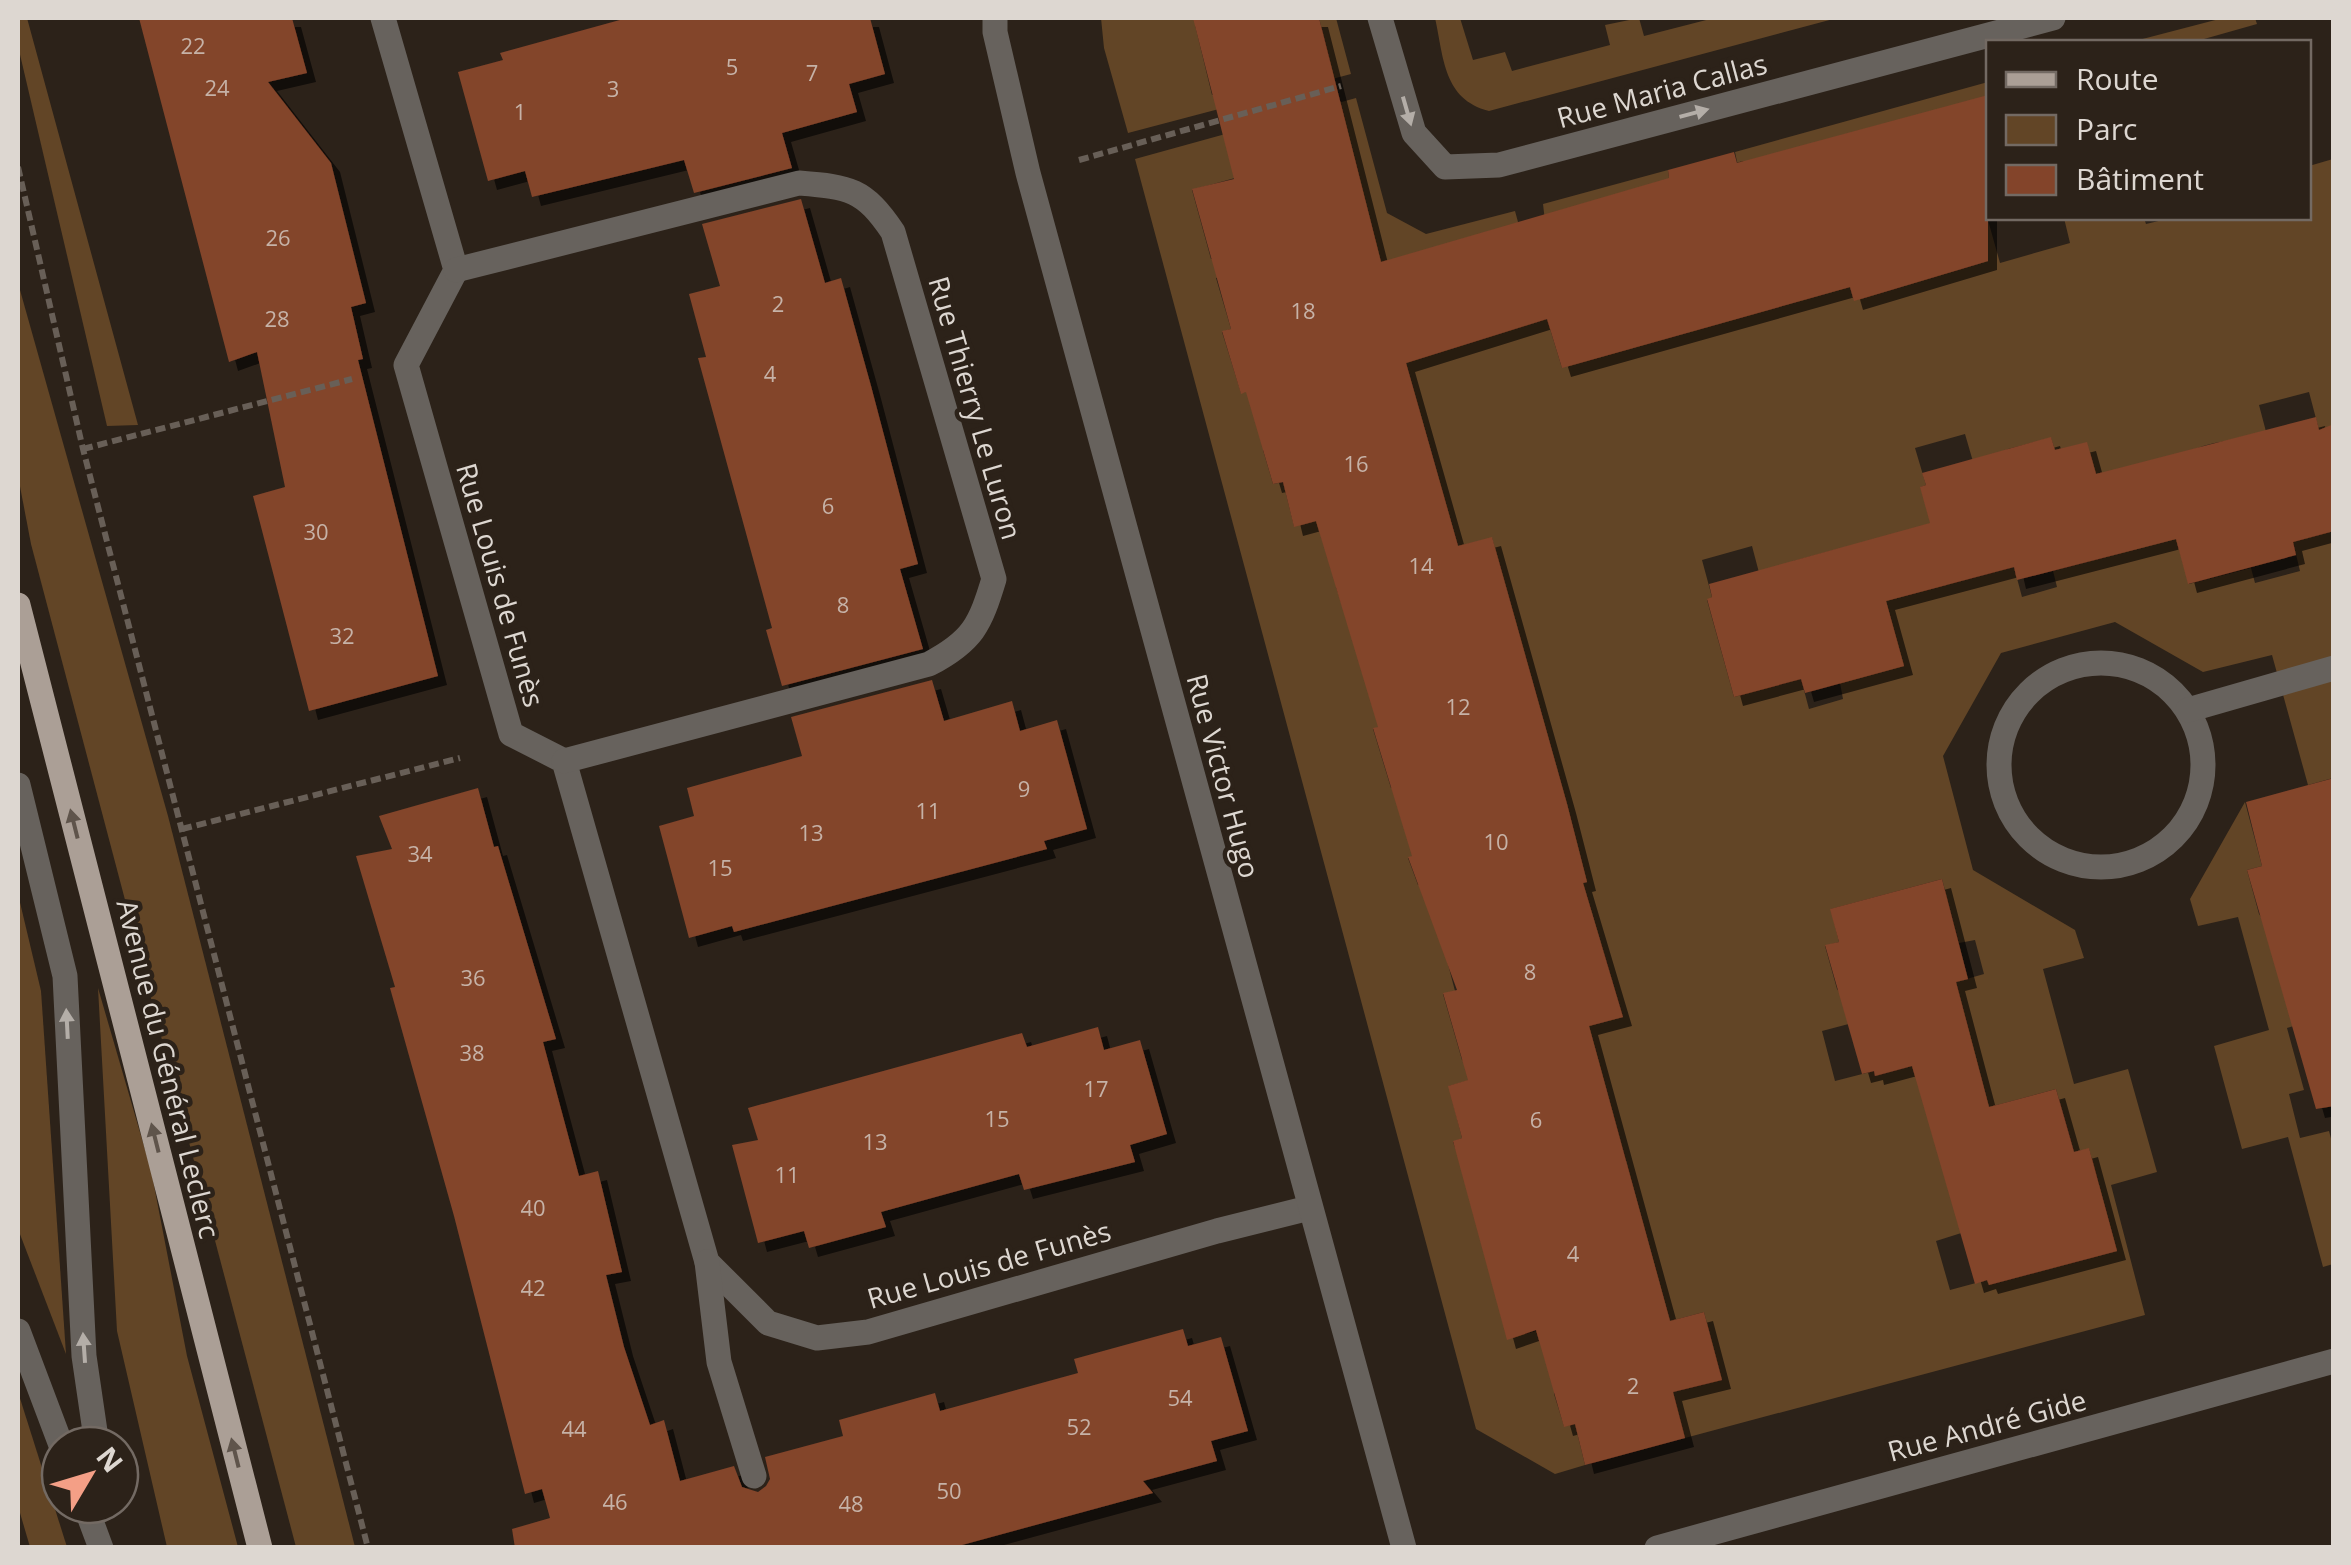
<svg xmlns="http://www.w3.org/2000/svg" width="2351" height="1565" viewBox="0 0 2351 1565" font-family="'Open Sans',sans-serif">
  <defs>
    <filter id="shadow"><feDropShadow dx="9" dy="9" stdDeviation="0" flood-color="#0009"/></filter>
  </defs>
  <rect width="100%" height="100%" fill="#2c2219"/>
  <g fill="#624526" fill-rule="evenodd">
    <path d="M 18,18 L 27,18 L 138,425 L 107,426 L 18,46 Z"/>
    <path d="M 1101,18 L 1216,18 L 1195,25 L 1212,95 L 1330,62 L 1319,18 L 1336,18 L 1351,74 L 1128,133 L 1104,48 Z"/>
    <path d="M 1435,18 L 1460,18 L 1473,60 L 1505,52 L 1512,71 L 1610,45 L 1605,25 L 1639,18 L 1644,36 L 1714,18 L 1837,18 L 1489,111 C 1443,99 1444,58 1435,18 Z"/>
    <path d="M 2223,18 L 2255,18 L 2257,24 L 2204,39 L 2204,42 L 2131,42 Z"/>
    <path d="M 1988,82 L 1988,106 L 1985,96 L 1986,213 L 2000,263 L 2070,243 L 2064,218 L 2144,218 L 2146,224 L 2171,218 L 2308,218 L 2309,166 L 2333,159 L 2333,460 L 2325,428 L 2319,430 L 2309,392 L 2259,405 L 2269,443 C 2218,438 2200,441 2158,473 L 2189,584 L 2251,568 L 2255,583 L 2300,571 L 2293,542 L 2333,531 L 2333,778 L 2308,785 L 2272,655 L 2203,672 L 2115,622 L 2001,653 L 1943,756 L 1973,870 L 2075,930 L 2084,958 L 2043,969 L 2074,1084 L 2128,1069 L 2157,1172 L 2111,1185 L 2145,1315 L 1685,1438 L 1673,1392 L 1722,1380 L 1704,1312 L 1589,1343 L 1626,1160 L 1606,1090 L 1516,1046 L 1623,1016 L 1601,944 L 1555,957 L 1512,610 L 1492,538 L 1444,550 L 1327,106 L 1356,98 L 1387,213 L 1426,234 L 1515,211 L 1518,222 L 1500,333 L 1547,319 L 1562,368 L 1543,204 L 1668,170 L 1669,178 L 1739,171 L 1735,152 ZM 1965,434 L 1976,472 L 2008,449 L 2051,438 L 2055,450 L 2117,554 L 2053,571 L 2057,587 L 2022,597 L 2014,567 L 1947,585 L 1921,487 L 1926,485 L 1915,448 ZM 1752,546 L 1762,584 L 1794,561 L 1838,549 L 1840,683 L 1843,699 L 1809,709 L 1801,679 L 1734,697 L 1707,600 L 1712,597 L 1702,560 ZM 1942,879 L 1959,943 L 1975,940 L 1984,974 L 1956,982 L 1973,1050 L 1875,1076 L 1874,1071 L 1835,1081 L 1822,1031 L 1860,1021 L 1837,989 L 1825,946 L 1839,942 L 1831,909 ZM 2056,1089 L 2074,1152 L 2089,1149 L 2099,1184 L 2069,1192 L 2086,1259 L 1990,1285 L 1987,1280 L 1950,1290 L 1936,1241 L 1974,1229 L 1945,1119 Z"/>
    <path d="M 1229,133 L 1242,176 L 1192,190 L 1211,259 L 1276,260 L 1216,278 L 1231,329 L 1222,332 L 1241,393 L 1274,385 L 1263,450 L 1273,484 L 1283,482 L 1294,526 L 1341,514 L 1336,587 L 1383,726 L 1373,729 L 1391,788 L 1408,785 L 1419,854 L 1408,858 L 1418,885 L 1427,884 L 1455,991 L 1443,994 L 1462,1060 L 1498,1072 L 1449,1086 L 1462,1138 L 1453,1142 L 1525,1334 L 1563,1324 L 1554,1394 L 1564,1426 L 1575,1424 L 1585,1465 L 1555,1474 L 1476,1429 L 1135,159 Z"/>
    <path d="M 18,283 L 168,816 L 355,1547 L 296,1547 L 31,544 L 18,476 Z"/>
    <path d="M 2245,802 L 2262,866 L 2247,870 L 2259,914 L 2333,1014 L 2287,1028 L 2304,1090 L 2289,1094 L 2300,1138 L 2329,1131 L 2333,1146 L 2333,1264 L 2323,1267 L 2288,1137 L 2242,1149 L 2214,1046 L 2269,1030 L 2238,917 L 2198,926 L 2190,899 Z"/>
    <path d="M 18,894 L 41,991 L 66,1354 L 18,1229 Z"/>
    <path d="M 98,988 L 151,1170 L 187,1356 L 238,1547 L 167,1547 L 117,1331 Z"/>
    <path d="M 18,1392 L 67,1547 L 30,1547 L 18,1506 Z"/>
  </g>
  <g fill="#83442a" filter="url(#shadow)">
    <path d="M 139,18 L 292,18 L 307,73 L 268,82 L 331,163 L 366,303 L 351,307 L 363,359 L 358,360 L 438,676 L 309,711 L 253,496 L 285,487 L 257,352 L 229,362 Z"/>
    <path d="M 627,18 L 870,18 L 885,74 L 849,84 L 857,112 L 782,133 L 792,168 L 694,193 L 684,160 L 532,197 L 525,171 L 488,181 L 458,72 L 503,60 L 500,53 Z"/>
    <path d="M 1193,18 L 1319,18 L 1381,262 L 1669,178 L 1668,170 L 1734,152 L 1737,163 L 1988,95 L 1988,261 L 1854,301 L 1850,287 L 1562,368 L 1547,319 L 1406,363 L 1458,546 L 1492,537 L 1567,804 L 1587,882 L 1583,883 L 1623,1017 L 1589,1026 L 1670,1321 L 1704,1312 L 1722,1380 L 1673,1392 L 1685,1438 L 1585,1465 L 1575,1424 L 1564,1427 L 1536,1330 L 1507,1340 L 1453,1141 L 1462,1138 L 1448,1086 L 1468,1080 L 1443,993 L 1457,990 L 1408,857 L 1412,856 L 1373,728 L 1378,727 L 1316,521 L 1294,527 L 1283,482 L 1273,484 L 1246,392 L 1241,394 L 1222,331 L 1231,329 L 1192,189 L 1234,179 Z"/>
    <path d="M 801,199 L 825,283 L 841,278 L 871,386 L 918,564 L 900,569 L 923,649 L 782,686 L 766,630 L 772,628 L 698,358 L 706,357 L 689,294 L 720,286 L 702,224 Z"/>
    <path d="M 2316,417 L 2319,430 L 2334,424 L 2334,531 L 2293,542 L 2296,555 L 2188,584 L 2176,539 L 2017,580 L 2014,567 L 1886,601 L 1904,666 L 1805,693 L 1801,679 L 1734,697 L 1707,599 L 1712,597 L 1709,584 L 1930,523 L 1920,487 L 1926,485 L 1922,473 L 2051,437 L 2055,450 L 2087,442 L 2096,474 Z"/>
    <path d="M 932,680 L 944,721 L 1012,701 L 1020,731 L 1057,720 L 1087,829 L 1044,841 L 1047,849 L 734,932 L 732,926 L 689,938 L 659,826 L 694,816 L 687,788 L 802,756 L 791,717 Z"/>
    <path d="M 2334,778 L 2334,1106 L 2316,1109 L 2247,870 L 2262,866 L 2246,802 Z"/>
    <path d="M 478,788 L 494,847 L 498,846 L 556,1039 L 543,1042 L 579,1176 L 598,1171 L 622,1272 L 606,1275 L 624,1347 L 650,1425 L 664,1420 L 680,1481 L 734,1466 L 742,1487 L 758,1492 L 766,1486 L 770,1479 L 765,1457 L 843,1436 L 839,1420 L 935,1393 L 940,1411 L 1078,1373 L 1074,1359 L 1183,1329 L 1188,1346 L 1221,1337 L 1248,1431 L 1211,1441 L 1217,1461 L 1143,1481 L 1153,1493 L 951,1548 L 515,1548 L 512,1529 L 550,1518 L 542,1489 L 525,1494 L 454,1216 L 390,988 L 395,987 L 356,856 L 392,849 L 379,816 Z"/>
    <path d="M 1942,879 L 1968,979 L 1956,982 L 1989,1107 L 2056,1089 L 2074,1152 L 2089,1148 L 2117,1251 L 1989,1285 L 1987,1280 L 1975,1284 L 1912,1066 L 1875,1076 L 1874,1071 L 1862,1074 L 1825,945 L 1839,942 L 1830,909 Z"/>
    <path d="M 1098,1027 L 1104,1050 L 1140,1040 L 1167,1134 L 1130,1145 L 1135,1162 L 1024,1190 L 1019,1174 L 881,1212 L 886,1227 L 809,1248 L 804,1231 L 758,1243 L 732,1145 L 758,1140 L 748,1108 L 1022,1033 L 1027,1047 Z"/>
  </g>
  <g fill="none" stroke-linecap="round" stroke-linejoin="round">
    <g stroke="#685f57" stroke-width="6" stroke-dasharray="10 5" stroke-linecap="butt">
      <path d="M 1079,160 L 1341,86"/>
      <path d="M 18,167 L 83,449 L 368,1548"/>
      <path d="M 83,449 L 352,379"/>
      <path d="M 182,829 L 460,758"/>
    </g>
    <g stroke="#67625d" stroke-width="25">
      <path d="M 18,785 L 65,976 L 84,1356 L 97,1445"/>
      <path d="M 18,1331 L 61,1445"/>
      <path d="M 85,1505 L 101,1548"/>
    </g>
    <g stroke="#67625d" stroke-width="25">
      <path d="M 383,18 L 456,270 L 406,365 L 511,734 L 564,761 L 707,1262 L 768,1323 L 817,1338 L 868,1332 L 1217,1231 L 1309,1208"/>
      <path d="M 995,18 L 995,32 L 1028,173 L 1404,1548"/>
      <path d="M 1380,18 L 1414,133 L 1445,167 L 1499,165 L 2053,18"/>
      <path d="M 456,270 L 799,183 C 850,187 864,189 893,232 L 994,579 C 980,625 973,641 929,664 L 564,761"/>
      <circle cx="2101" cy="765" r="102"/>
      <path d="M 2188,710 L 2334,668"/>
      <path d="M 707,1262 L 719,1362 L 754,1476"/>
      <path d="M 1657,1548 L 2334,1361"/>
    </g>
    <path stroke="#ab9f96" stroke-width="25" d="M 18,605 L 260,1548"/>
  </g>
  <defs><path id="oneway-solid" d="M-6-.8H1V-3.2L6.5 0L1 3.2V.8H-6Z" transform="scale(2.5)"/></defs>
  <g fill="#b4aea8">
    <use href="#oneway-solid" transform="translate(1407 111) rotate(74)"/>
    <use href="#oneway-solid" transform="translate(1694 113) rotate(-15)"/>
    <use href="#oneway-solid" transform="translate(67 1024) rotate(-93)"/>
    <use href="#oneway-solid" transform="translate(84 1348) rotate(-94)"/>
  </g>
  <g fill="#5f544b">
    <use href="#oneway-solid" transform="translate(74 824) rotate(-104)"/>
    <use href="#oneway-solid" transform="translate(155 1138) rotate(-104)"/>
    <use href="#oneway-solid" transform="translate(235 1453) rotate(-104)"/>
  </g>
  <g text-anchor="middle" stroke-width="9" stroke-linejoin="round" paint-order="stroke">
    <g font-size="22" fill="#c6b2a7">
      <text x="193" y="54">22</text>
      <text x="732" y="75">5</text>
      <text x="812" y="81">7</text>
      <text x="217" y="96">24</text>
      <text x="613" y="97">3</text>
      <text x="520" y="120">1</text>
      <text x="278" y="246">26</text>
      <text x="778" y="312">2</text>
      <text x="1303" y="319">18</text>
      <text x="277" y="327">28</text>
      <text x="770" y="382">4</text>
      <text x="1356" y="472">16</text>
      <text x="828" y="514">6</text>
      <text x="316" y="540">30</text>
      <text x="1421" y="574">14</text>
      <text x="843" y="613">8</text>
      <text x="342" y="644">32</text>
      <text x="1458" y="715">12</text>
      <text x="1024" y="797">9</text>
      <text x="928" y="819">11</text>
      <text x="811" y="841">13</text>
      <text x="1496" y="850">10</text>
      <text x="420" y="862">34</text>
      <text x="720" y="876">15</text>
      <text x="1530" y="980">8</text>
      <text x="473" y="986">36</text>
      <text x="472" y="1061">38</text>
      <text x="1096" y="1097">17</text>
      <text x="997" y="1127">15</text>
      <text x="1536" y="1128">6</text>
      <text x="875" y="1150">13</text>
      <text x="787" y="1183">11</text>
      <text x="533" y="1216">40</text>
      <text x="1573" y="1262">4</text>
      <text x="533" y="1296">42</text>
      <text x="1633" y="1394">2</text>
      <text x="1180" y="1406">54</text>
      <text x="1079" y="1435">52</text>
      <text x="574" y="1437">44</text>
      <text x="949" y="1499">50</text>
      <text x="615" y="1510">46</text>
      <text x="851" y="1512">48</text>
    </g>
    <g font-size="28" fill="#ddd7d1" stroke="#2c2219">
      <text transform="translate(1662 91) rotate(-15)" y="10">Rue Maria Callas</text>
      <text transform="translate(975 408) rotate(74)" y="10">Rue Thierry Le Luron</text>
      <text transform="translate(500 585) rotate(74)" y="10">Rue Louis de Funès</text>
      <text transform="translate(1223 776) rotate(75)" y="10">Rue Victor Hugo</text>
      <text transform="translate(168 1069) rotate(76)" y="10">Avenue du Général Leclerc</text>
      <text transform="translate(989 1265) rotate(-16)" y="10">Rue Louis de Funès</text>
      <text transform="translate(1987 1426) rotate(-15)" y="10">Rue André Gide</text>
    </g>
  </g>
  <rect width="2351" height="1565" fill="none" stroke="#ddd7d1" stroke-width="40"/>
  <rect x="1986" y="40" width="325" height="180" fill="#2c2219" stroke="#736a63" stroke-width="2.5"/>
  <rect x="2006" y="72" width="50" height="15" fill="#ab9f96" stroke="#736a63" stroke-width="2.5"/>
  <text x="2076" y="90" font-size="30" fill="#ddd7d1">Route</text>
  <rect x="2006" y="115" width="50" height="30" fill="#624526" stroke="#736a63" stroke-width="2.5"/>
  <text x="2076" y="140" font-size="30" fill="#ddd7d1">Parc</text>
  <rect x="2006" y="165" width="50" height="30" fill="#83442a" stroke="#736a63" stroke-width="2.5"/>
  <text x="2076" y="190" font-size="30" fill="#ddd7d1">Bâtiment</text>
  <g transform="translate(90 1475) rotate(52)"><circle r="48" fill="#2c2219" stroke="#736a63" stroke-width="2.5"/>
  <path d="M0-8L18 38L0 25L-18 38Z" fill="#f49f86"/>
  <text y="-15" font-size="28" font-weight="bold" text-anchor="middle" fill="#ddd7d1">N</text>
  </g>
</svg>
